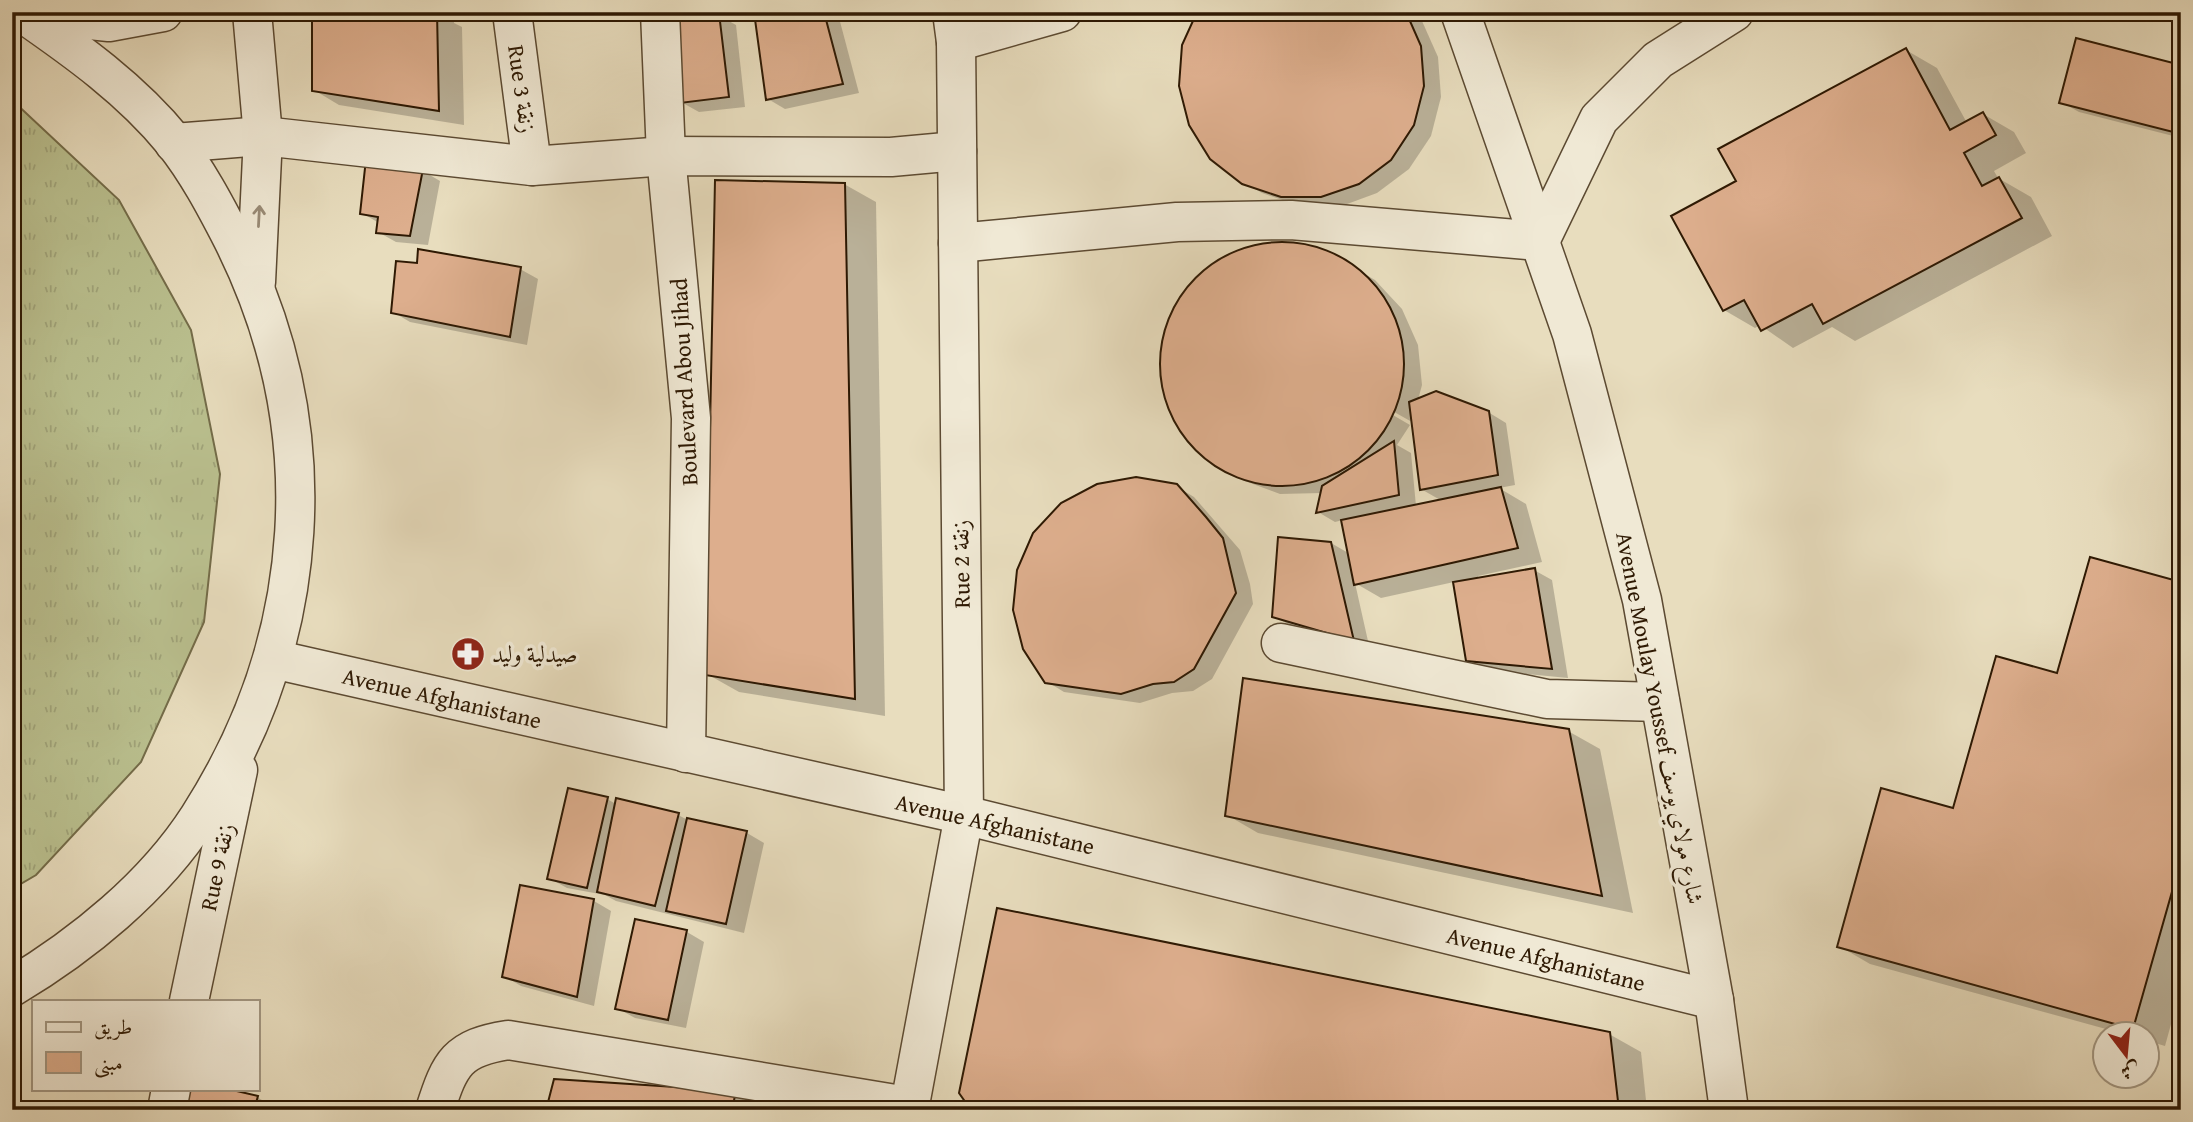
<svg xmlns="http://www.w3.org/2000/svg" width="2193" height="1122" viewBox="0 0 2193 1122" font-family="'Gentium Book Plus',Amiri,serif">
  <defs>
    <pattern id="grass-tufts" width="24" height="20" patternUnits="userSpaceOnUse" patternTransform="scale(1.75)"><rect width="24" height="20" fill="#bac08f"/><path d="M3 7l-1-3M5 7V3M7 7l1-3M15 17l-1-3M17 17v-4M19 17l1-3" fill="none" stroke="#a0a47a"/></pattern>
  </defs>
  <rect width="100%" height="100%" fill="#e8ddbe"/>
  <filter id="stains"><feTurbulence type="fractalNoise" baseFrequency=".00286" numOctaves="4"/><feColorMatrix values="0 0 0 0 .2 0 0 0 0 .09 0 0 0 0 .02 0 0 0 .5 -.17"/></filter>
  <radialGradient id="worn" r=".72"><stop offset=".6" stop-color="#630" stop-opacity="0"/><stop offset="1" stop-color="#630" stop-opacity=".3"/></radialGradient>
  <path fill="url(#grass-tufts)" stroke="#746c49" stroke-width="2" d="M 12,100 L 119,200 L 191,330 L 220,474 L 204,622 L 141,762 L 36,875 L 12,889 Z"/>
  <g fill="#0003" fill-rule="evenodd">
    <path d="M 314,12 L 454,12 L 454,23 L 462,27 L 464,125 L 339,105 L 314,90 Z"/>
    <path d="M 763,12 L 838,14 L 859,93 L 785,109 L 768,99 Z"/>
    <path d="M 1199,12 L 1414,12 L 1422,21 L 1438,57 L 1441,97 L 1431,136 L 1409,169 L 1377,193 L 1339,207 L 1300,206 L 1262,193 L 1243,182 Z"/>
    <path d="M 718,15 L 736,25 L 745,107 L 699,112 L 681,102 Z"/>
    <path d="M 1906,50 L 1937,68 L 1967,123 L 1983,114 L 2014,132 L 2026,153 L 1994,171 L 1998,178 L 2031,197 L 2052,236 L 1855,341 L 1832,327 L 1793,348 L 1760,325 L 1755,328 L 1724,310 L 1738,182 Z"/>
    <path d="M 2181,67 L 2181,138 L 2079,112 L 2061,102 Z"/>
    <path d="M 423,171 L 440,181 L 428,245 L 396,242 L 378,232 L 379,223 L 362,213 Z"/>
    <path d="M 844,184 L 876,202 L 885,716 L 739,692 L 707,674 Z"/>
    <path d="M 1282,243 L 1321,249 L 1375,280 L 1402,309 L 1418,345 L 1422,385 L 1418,400 L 1488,412 L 1506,423 L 1515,485 L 1499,488 L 1526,504 L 1542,562 L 1478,576 L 1479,579 L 1534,570 L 1552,580 L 1568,678 L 1486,670 L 1468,660 L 1454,582 L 1381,598 L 1355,583 L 1370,650 L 1291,626 L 1274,616 L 1331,543 L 1350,554 L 1343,520 L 1335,522 L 1318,512 L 1322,493 L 1280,494 L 1242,480 L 1192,445 L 1170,412 L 1161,373 L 1164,334 L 1180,297 L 1208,269 L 1242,249 ZM 1387,408 L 1412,422 L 1421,489 L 1442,501 L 1416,506 L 1411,453 L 1397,445 L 1410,425 L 1386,411 Z"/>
    <path d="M 520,269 L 538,279 L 527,345 L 410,322 L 393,312 Z"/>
    <path d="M 1176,486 L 1194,497 L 1240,550 L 1250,584 L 1253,604 L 1212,679 L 1193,691 L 1172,693 L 1140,703 L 1064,692 L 1046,681 Z"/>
    <path d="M 2181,584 L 2181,988 L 2165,1046 L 2148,1041 L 2148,1034 L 2124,1034 L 1870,964 L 1839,946 L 1954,810 L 2059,675 Z"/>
    <path d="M 1568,731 L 1600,749 L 1633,913 L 1258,833 L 1227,815 Z"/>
    <path d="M 607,799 L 616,804 L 678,815 L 688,820 L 747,833 L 764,843 L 744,933 L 616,901 L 605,895 L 567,888 L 549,878 Z"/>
    <path d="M 522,887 L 594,901 L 611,911 L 594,1006 L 521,986 L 504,976 Z"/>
    <path d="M 636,921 L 687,932 L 704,942 L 686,1028 L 635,1018 L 617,1008 Z"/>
    <path d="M 1609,1034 L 1641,1052 L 1647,1110 L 973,1110 Z"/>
    <path d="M 179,1089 L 220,1089 L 257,1097 L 275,1108 L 174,1110 Z"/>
    <path d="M 735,1093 L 760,1107 L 760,1110 L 548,1110 Z"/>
  </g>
  <g fill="#ddae8d" stroke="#2e1903" stroke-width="2">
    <path d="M 312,12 L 437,12 L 439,111 L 312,91 Z"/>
    <path d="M 754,12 L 824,12 L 843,84 L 766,100 Z"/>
    <path d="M 1197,12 L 1406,12 L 1421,46 L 1424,86 L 1414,125 L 1391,160 L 1359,184 L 1321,197 L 1281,197 L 1242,184 L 1210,159 L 1189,125 L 1179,86 L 1182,45 Z"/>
    <path d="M 719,13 L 729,97 L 680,103 L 670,19 Z"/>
    <path d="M 2076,38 L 2181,65 L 2181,134 L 2059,103 Z"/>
    <path d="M 1906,48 L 1950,130 L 1983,112 L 1996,135 L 1964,153 L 1982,186 L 1999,177 L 2022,218 L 1823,324 L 1812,304 L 1761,331 L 1744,300 L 1723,311 L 1671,216 L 1736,181 L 1718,149 Z"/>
    <path d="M 366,159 L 423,169 L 410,236 L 376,233 L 378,217 L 360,214 Z"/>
    <path d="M 715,180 L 845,183 L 855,699 L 705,675 Z"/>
    <circle cx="1282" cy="364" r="122"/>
    <path d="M 418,249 L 521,267 L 510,337 L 391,313 L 396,261 L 417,263 Z"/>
    <path d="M 1436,391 L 1489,411 L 1498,475 L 1420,490 L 1409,402 Z"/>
    <path d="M 1394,441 L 1399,495 L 1316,513 L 1322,486 Z"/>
    <path d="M 1136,477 L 1177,484 L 1206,517 L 1223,538 L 1236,593 L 1194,669 L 1174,682 L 1153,684 L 1121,694 L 1045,683 L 1023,649 L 1013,610 L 1017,570 L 1033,533 L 1061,503 L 1097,484 Z"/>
    <path d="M 1501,487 L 1518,548 L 1354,585 L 1341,520 Z"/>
    <path d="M 1278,537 L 1331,542 L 1354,641 L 1272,617 Z"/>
    <path d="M 2090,557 L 2181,582 L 2181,860 L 2133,1029 L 1837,947 L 1881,788 L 1953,808 L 1996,656 L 2057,673 Z"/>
    <path d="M 1535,568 L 1552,669 L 1466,661 L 1453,582 Z"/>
    <path d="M 1243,678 L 1569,729 L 1602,896 L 1225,816 Z"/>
    <path d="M 568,788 L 608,797 L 587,888 L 547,879 Z"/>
    <path d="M 616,798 L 679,813 L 655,906 L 597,892 Z"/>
    <path d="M 687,818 L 747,831 L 726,924 L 666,911 Z"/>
    <path d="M 520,885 L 594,899 L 577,997 L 502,977 Z"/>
    <path d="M 997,908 L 1610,1032 L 1619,1110 L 971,1110 L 959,1093 Z"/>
    <path d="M 635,919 L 687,930 L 668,1020 L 615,1009 Z"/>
    <path d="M 554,1079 L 736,1091 L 732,1110 L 546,1110 Z"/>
    <path d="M 177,1089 L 228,1089 L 258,1096 L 254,1110 L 172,1110 Z"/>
  </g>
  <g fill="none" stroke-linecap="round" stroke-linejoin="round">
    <g stroke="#5c4a32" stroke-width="41">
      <g id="minor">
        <path d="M 252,12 L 263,136 L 256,282"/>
        <path d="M 512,12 L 532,166"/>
        <path d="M 660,12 L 666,156 L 691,418 L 686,753"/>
        <path d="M 1460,12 L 1572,334 L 1642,600 L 1714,1000 L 1729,1110"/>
        <path d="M 23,13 L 109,22 L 163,12"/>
        <path d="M 956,42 L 1062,12"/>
        <path d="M 174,143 L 263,136 L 532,166 L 666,156 L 891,157 L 957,151"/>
        <path d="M 958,243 L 1177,222 L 1291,220 L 1540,241 L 1599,119 L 1658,60 L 1734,12"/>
        <path d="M 1281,643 L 1547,699 L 1660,702"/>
        <path d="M 273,659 L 964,815 L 1714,1000"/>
        <path d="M 12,987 C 82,945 154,887 199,817 C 313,639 328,428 232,238 C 215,205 197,171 174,142 C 132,90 76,50 21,12"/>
        <path d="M 189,1001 L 238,770"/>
        <path d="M 167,1110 L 171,1089"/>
        <path d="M 435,1110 C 450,1063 457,1048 508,1040 L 907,1106"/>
        <path d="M 909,1110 L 964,815 L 956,42 L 952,12"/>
      </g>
    </g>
    <use href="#minor" stroke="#f0e9d5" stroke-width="38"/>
  </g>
  <defs><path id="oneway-shaft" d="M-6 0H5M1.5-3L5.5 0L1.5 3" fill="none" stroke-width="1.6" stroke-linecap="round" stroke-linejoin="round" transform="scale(1.75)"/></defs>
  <use stroke="#998b76" href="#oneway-shaft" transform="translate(259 216) rotate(-87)"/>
  <defs>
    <g id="pharmacy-disc" transform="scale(1.75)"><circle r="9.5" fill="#8f2418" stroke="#f0e9d5"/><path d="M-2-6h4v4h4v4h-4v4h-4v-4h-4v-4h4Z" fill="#fff"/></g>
  </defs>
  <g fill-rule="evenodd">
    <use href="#pharmacy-disc" x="468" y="654"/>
  </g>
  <g text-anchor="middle" stroke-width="7" stroke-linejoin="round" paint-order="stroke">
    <g font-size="23" fill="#2e1903" stroke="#f0e9d5">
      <text transform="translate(522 89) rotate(82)" y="8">Rue 3 زنقة</text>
      <text transform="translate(684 382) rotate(-93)" y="8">Boulevard Abou Jihad</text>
      <text transform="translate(961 564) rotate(-91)" y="8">Rue 2 زنقة</text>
      <text transform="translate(442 698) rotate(13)" y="8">Avenue Afghanistane</text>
      <text transform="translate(1660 718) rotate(79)" y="8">Avenue Moulay Youssef شارع مولاي يوسف</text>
      <text transform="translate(995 824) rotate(13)" y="8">Avenue Afghanistane</text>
      <text transform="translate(217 867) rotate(-78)" y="8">Rue 9 زنقة</text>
      <text transform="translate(1546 959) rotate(14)" y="8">Avenue Afghanistane</text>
    </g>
    <g font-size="23" fill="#2e1903" stroke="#f0e9d5" text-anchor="start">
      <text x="492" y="662">صيدلية وليد</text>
    </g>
  </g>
  <rect width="2193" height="1122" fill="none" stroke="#e8ddbe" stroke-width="42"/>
  <rect x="14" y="14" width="2165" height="1094" fill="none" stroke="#2e1903" stroke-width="3.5"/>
  <rect x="21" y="21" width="2151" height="1080" fill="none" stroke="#2e1903" stroke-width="2"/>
  <rect x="32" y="1000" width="228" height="91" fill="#f0e9d5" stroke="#a29681" stroke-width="2"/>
  <rect x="46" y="1022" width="35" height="10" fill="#f0e9d5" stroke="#a29681" stroke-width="2"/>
  <text x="94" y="1034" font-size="21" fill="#2e1903">طريق</text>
  <rect x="46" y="1052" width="35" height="21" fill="#ddae8d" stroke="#a29681" stroke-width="2"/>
  <text x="94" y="1070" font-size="21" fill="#2e1903">مبنى</text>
  <g transform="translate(2126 1055) rotate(164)"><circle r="33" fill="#f0e9d5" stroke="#a29681" stroke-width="2"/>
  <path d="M0-5L12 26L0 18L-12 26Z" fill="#8f2418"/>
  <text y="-10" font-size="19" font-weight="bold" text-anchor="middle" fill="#2e1903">ش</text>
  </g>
  <rect width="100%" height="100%" filter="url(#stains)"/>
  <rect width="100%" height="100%" fill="url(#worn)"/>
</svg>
